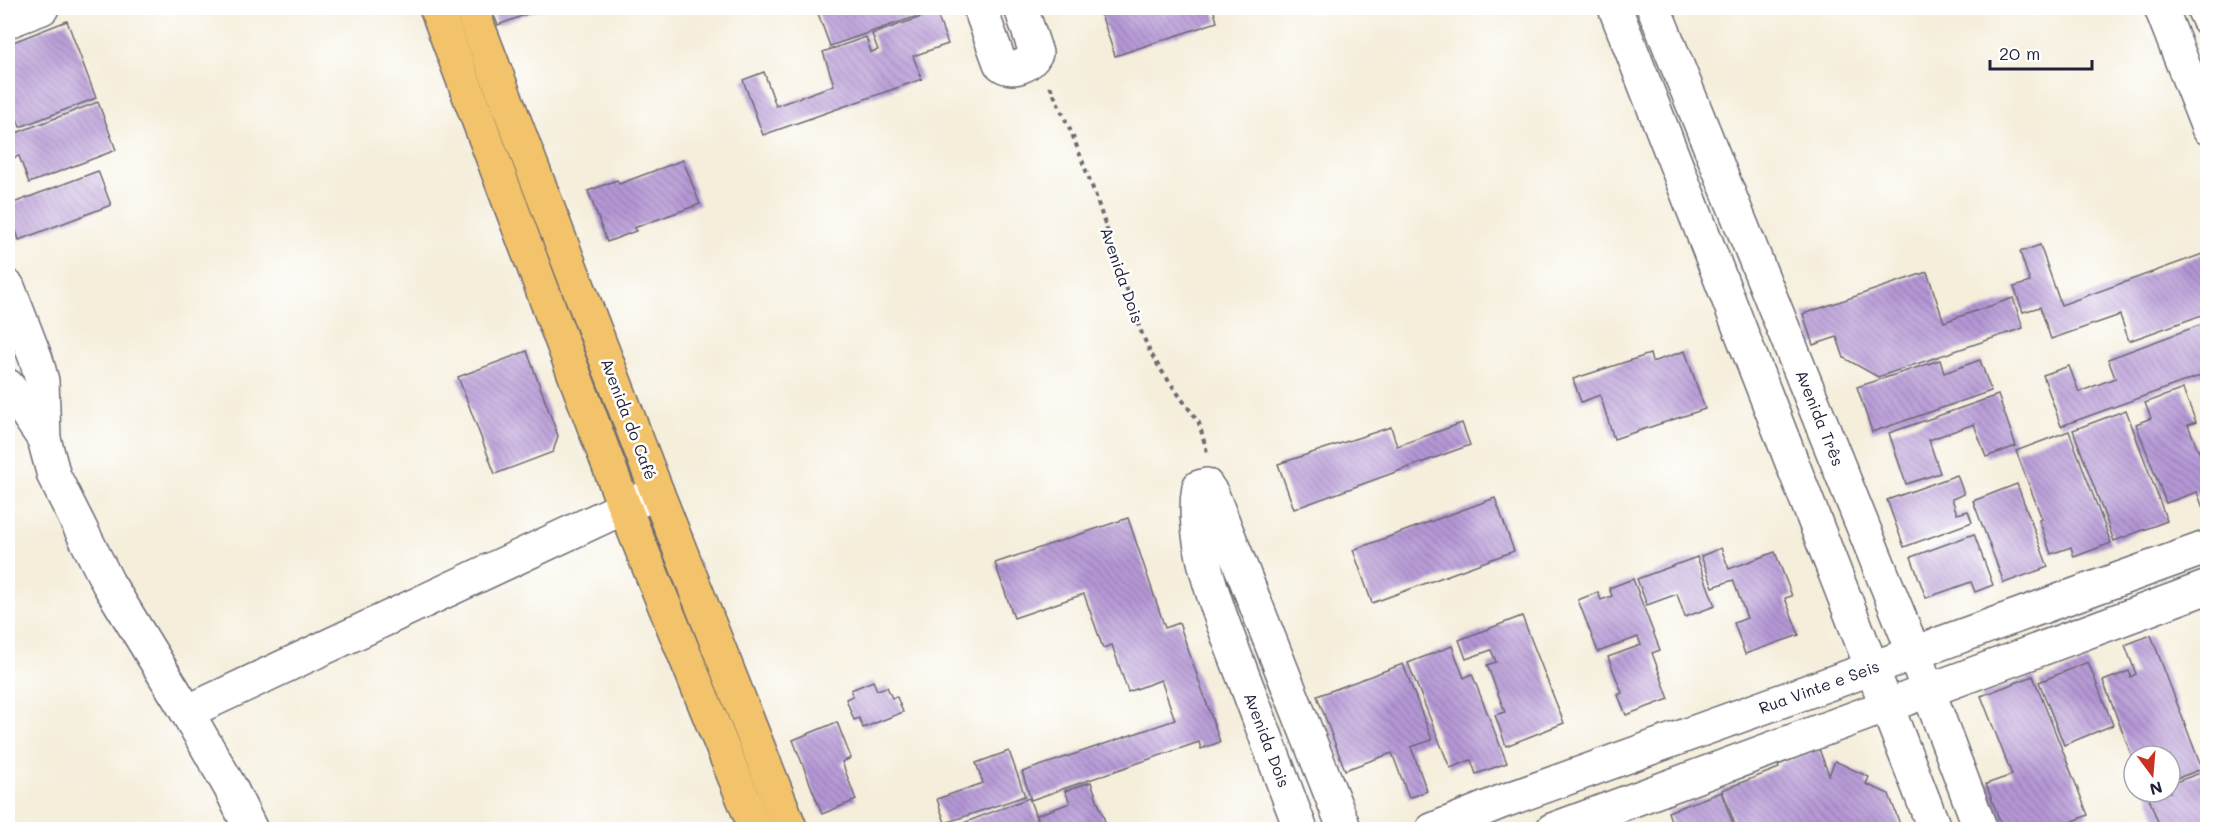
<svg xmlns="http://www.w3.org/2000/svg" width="2215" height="837" viewBox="0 0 2215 837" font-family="Mali,sans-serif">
  <defs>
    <pattern id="building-back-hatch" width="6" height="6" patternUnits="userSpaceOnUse" patternTransform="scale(1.5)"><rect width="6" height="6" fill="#b597d5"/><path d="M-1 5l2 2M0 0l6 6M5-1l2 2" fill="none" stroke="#937bae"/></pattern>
  </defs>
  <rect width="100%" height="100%" fill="#fff"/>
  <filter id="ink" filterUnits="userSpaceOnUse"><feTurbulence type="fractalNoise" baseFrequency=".0167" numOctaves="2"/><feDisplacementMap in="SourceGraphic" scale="12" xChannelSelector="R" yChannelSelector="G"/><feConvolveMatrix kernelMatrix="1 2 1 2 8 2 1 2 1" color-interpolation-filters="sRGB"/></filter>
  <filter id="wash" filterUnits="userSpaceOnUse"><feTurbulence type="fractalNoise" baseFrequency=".008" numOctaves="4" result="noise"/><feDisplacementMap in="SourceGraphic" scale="24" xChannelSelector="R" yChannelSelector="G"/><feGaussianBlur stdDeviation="1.35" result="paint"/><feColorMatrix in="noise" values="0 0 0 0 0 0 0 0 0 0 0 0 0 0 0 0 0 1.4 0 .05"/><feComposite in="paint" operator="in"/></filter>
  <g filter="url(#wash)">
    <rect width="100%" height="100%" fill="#f5eedb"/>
    <g id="blocks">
      <g fill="url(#building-back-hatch)">
        <path d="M 491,8 L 543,8 L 498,25 Z"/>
        <path d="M 816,8 L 930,8 L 932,11 L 830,46 Z"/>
        <path d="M 1099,8 L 1213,8 L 1217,22 L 1115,56 Z"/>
        <path d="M 936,12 L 948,44 L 913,56 L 922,79 L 763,135 L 743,80 L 764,72 L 776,106 L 834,85 L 823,52 L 866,37 L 871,52 L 878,50 L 872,34 Z"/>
        <path d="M 67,21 L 96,98 L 20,127 L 8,93 L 8,44 Z"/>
        <path d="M 98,102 L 116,150 L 29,183 L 19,156 L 8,160 L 8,136 Z"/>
        <path d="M 683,160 L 700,204 L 634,228 L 636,231 L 607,242 L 588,191 L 617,180 L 619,184 Z"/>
        <path d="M 98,171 L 111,205 L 19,240 L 8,205 Z"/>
        <path d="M 2040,245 L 2061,305 L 2208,252 L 2208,313 L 2129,341 L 2120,315 L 2051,339 L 2040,307 L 2023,312 L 2014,287 L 2030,282 L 2020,252 Z"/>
        <path d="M 1927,272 L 1944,322 L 2013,298 L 2023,328 L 1878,377 L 1844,358 L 1837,337 L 1813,345 L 1803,314 Z"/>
        <path d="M 2208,322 L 2208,373 L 2061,426 L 2043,375 L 2069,366 L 2079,392 L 2115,378 L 2108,359 Z"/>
        <path d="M 527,351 L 558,436 L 553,452 L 495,474 L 458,377 Z"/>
        <path d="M 1685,351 L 1705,409 L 1614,439 L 1600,395 L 1581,402 L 1573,379 L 1650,354 L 1652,362 Z"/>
        <path d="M 1940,360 L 1944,373 L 1980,360 L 1991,391 L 1872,432 L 1857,387 Z"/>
        <path d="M 2183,389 L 2196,422 L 2188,425 L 2208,474 L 2208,506 L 2203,508 L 2197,492 L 2166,503 L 2136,424 L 2151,418 L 2145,403 Z"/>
        <path d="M 1998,395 L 2016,446 L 1986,457 L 1974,424 L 1929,440 L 1940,473 L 1906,484 L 1889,433 Z"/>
        <path d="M 2126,410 L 2167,521 L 2114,541 L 2073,430 Z"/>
        <path d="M 1462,423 L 1470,445 L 1294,509 L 1278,464 L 1391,427 L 1397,446 Z"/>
        <path d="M 2069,431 L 2111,543 L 2074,557 L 2071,547 L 2051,554 L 2039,520 L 2042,519 L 2016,451 Z"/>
        <path d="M 1957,475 L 1964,494 L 1952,499 L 1957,514 L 1968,511 L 1972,522 L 1904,547 L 1887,500 Z"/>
        <path d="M 2017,484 L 2048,567 L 2004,583 L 1973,501 Z"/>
        <path d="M 1495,498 L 1514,551 L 1372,603 L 1353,550 Z"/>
        <path d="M 1128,518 L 1165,628 L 1179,623 L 1220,742 L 1201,749 L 1199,742 L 1031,800 L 1022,772 L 1175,720 L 1161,680 L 1128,692 L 1112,645 L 1103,648 L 1084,594 L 1014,618 L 995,563 Z"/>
        <path d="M 1974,534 L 1993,585 L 1975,592 L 1971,582 L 1926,598 L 1911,557 Z"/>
        <path d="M 1721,548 L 1729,569 L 1775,552 L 1792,596 L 1785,598 L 1799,635 L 1745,654 L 1734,623 L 1747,618 L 1733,580 L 1713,587 L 1701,556 Z"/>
        <path d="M 1697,557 L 1715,606 L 1685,617 L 1677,594 L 1647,605 L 1637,579 Z"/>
        <path d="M 1633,579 L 1660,650 L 1652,653 L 1669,699 L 1626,715 L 1618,695 L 1622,693 L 1608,657 L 1641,645 L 1638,637 L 1598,652 L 1578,600 L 1598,592 L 1601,600 L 1612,596 L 1609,588 Z"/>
        <path d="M 1522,616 L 1564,723 L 1506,746 L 1495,715 L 1505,712 L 1487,665 L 1496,662 L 1491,650 L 1466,659 L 1459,640 Z"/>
        <path d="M 2151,635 L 2202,769 L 2170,781 L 2170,756 L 2134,756 L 2134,762 L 2103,681 L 2129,671 L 2131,677 L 2136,674 L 2125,645 Z"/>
        <path d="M 1452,646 L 1464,678 L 1472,674 L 1507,763 L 1476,774 L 1471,760 L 1450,768 L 1408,663 Z"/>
        <path d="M 2088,662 L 2113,725 L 2064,745 L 2039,682 Z"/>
        <path d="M 1403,664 L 1432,740 L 1411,747 L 1427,791 L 1409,798 L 1392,753 L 1345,770 L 1317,696 Z"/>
        <path d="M 2033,676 L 2088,815 L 2052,830 L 2003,830 L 1986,784 L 2012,775 L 1981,696 Z"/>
        <path d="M 873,681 L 877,690 L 887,687 L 892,698 L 897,697 L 903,712 L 863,728 L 859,718 L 854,720 L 846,699 L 853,696 L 851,690 Z"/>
        <path d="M 837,722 L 851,758 L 842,762 L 856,800 L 822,814 L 793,740 Z"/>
        <path d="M 1819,749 L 1829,775 L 1835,761 L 1869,777 L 1866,784 L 1889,794 L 1902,830 L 1737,830 L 1722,790 L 1779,768 L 1778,765 Z"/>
        <path d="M 1009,751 L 1025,796 L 945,823 L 937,799 L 983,783 L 976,763 Z"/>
        <path d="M 2203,772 L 2208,784 L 2208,830 L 2161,830 L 2147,793 L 2170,792 L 2170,784 Z"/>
        <path d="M 1091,782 L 1108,830 L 945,830 L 1029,798 L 1040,828 L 1037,815 L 1070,803 L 1065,791 Z"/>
        <path d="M 1721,792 L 1735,830 L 1674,830 L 1668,812 Z"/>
      </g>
    </g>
  </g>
  <g filter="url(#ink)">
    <use href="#blocks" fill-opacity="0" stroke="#6c6973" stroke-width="1.5"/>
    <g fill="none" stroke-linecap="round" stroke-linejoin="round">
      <g stroke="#6c6973" stroke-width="36">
        <g id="minor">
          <path d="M 980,8 L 1000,63 C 1011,74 1030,65 1036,53 L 1021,8"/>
          <path d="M 1615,8 L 1935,830"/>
          <path d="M 1654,8 L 1914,653 L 1981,830"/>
          <path d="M 2161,8 L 2208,128"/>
          <path d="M 2203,8 L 2208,19"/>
          <path d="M 8,21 L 42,8"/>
          <path d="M 8,287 L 36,359 L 42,381 L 44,439 L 54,476 L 108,583 L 187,712 L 230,787 L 251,830"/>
          <path d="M 8,386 L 44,439"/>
          <path d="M 187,712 L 657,492"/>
          <path d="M 1301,830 C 1283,781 1264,733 1246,684 C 1226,631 1188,544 1199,487 L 1206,485 L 1212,494 L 1345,830"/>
          <path d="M 1432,830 L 1501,802 L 2208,547"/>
          <path d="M 1552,830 L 2208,587"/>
        </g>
      </g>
      <g stroke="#6c6973" stroke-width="36">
        <g id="major">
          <path d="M 436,8 L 624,506 L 756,830"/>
          <path d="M 471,8 L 657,492 L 791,830"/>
        </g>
      </g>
      <path stroke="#6c6973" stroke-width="4" stroke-dasharray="4.5 4.5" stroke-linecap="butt" d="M 1050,86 L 1072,134 L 1095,194 L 1140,329 L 1150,352 L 1161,370 L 1199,423 L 1207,452"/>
      <use href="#minor" stroke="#fff" stroke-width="33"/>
      <use href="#major" stroke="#f2c36a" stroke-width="33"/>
    </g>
  </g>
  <g text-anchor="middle" stroke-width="5" stroke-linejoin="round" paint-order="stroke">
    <g font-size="16" fill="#22223b" stroke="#fff">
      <text transform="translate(1122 275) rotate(71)" y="6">Avenida Dois</text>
      <text transform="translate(1820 418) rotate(68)" y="6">Avenida Três</text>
      <text transform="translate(629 419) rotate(69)" y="6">Avenida do Café</text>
      <text transform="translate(1819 687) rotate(-20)" y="6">Rua Vinte e Seis</text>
      <text transform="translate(1267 740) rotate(69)" y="6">Avenida Dois</text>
    </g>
  </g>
  <rect width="2215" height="837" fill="none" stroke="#fff" stroke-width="30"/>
  <g transform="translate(2152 774) rotate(164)"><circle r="28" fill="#ffffff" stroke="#a7a7b1" stroke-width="1.5"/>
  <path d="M0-4.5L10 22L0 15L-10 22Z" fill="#c8321e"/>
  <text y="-9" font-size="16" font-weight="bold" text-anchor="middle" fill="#22223b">N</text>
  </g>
  <path d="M1990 60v9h102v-9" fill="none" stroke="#22223b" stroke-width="3"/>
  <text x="1999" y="60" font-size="18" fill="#22223b" stroke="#ffffff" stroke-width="4.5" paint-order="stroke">20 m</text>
</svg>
